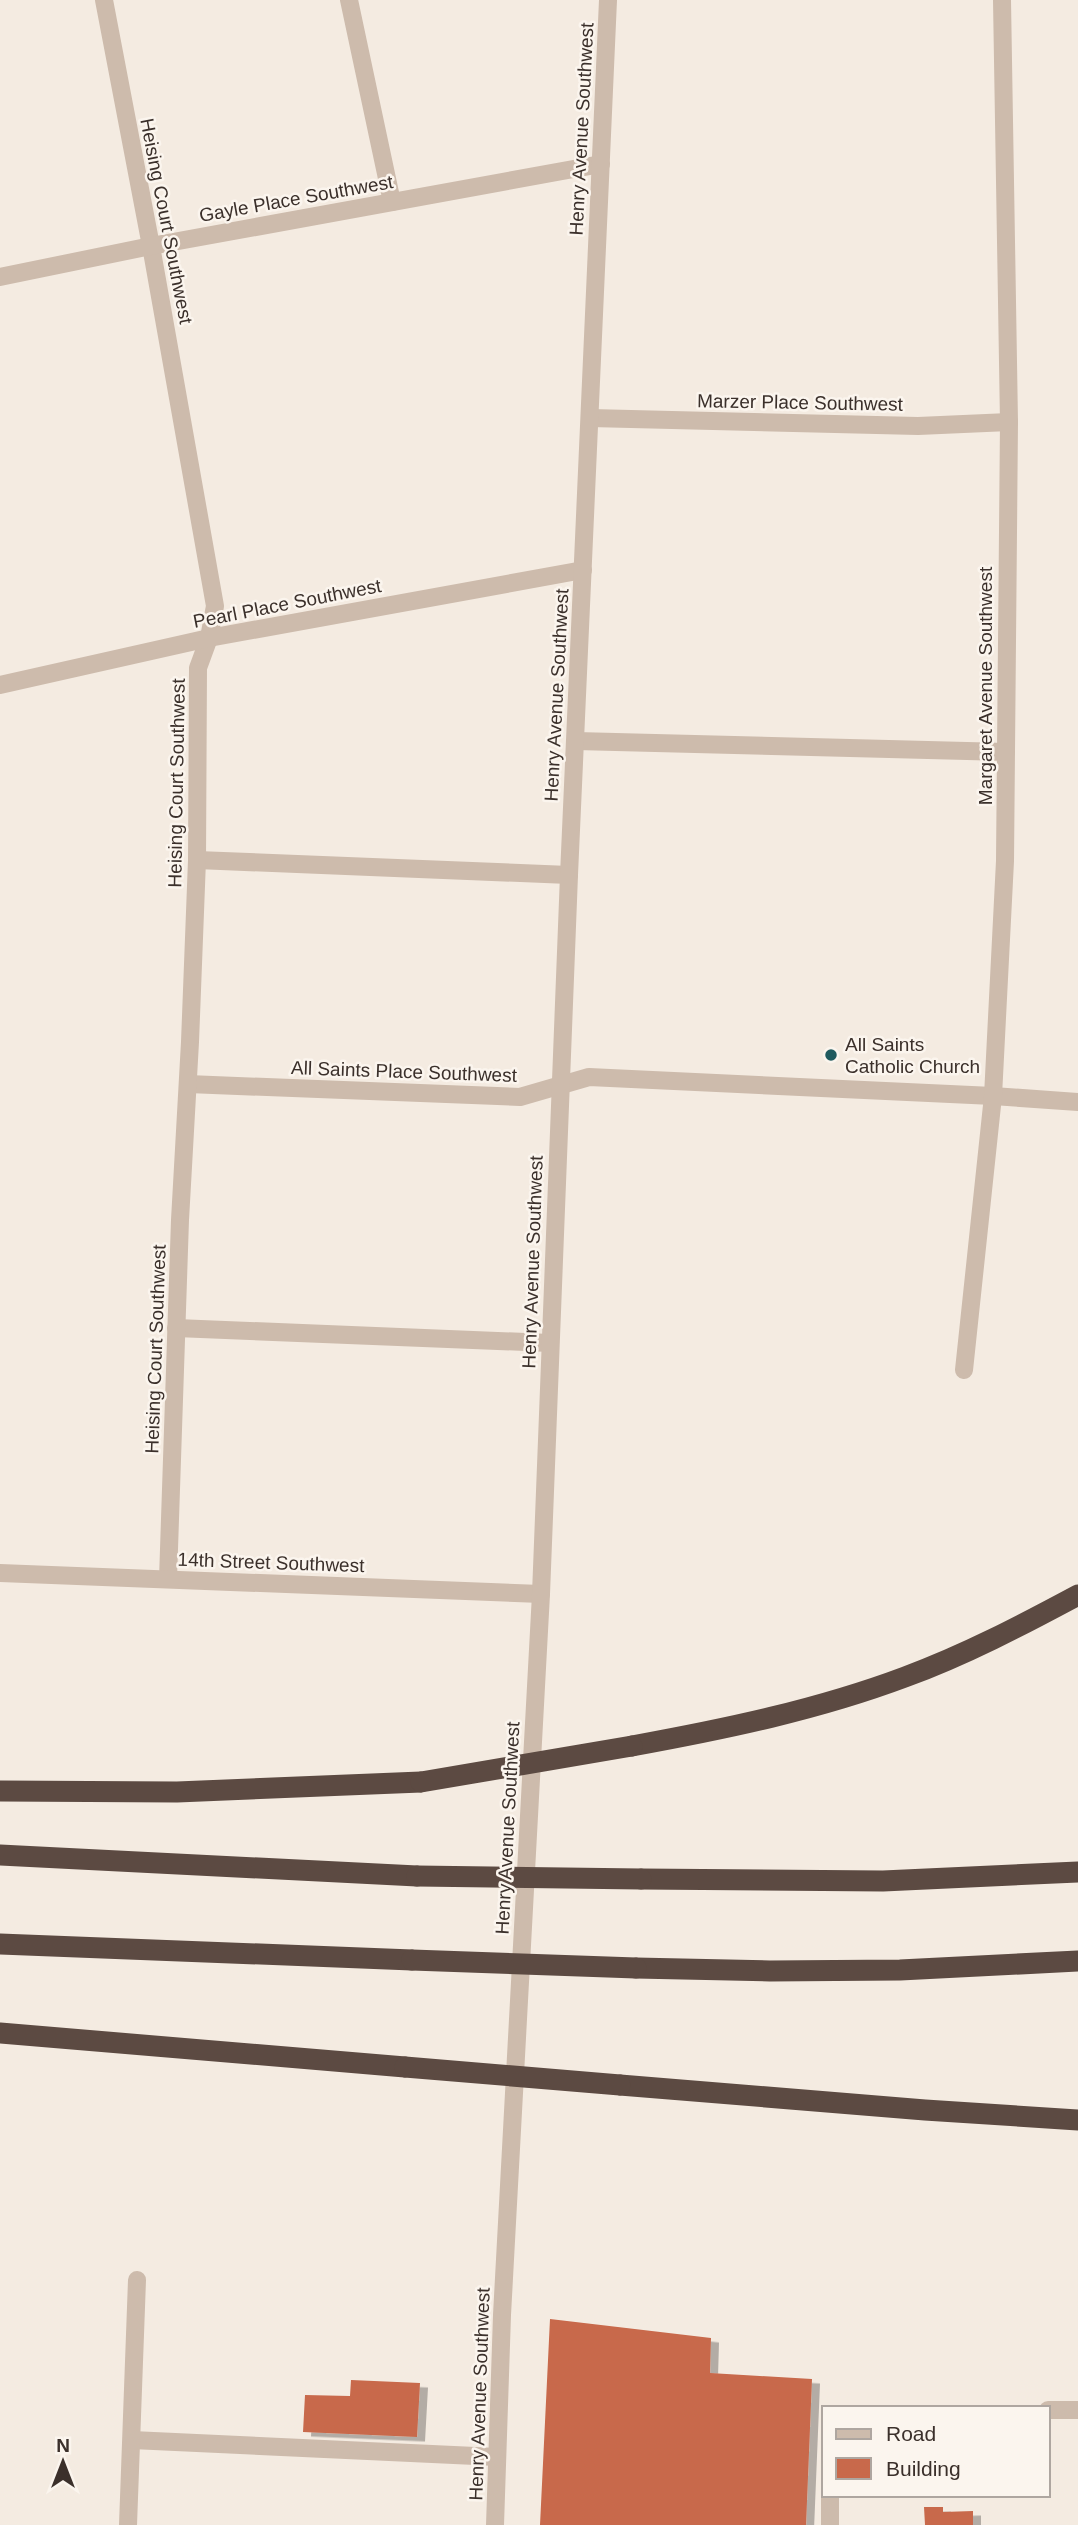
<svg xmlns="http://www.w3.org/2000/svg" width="1078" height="2525" viewBox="0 0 1078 2525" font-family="Helvetica,sans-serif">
  <defs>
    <filter id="shadow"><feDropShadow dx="8" dy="4.5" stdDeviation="0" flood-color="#0004"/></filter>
  </defs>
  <rect width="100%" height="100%" fill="#f4ebe1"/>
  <g fill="#c8694b" filter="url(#shadow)">
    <path d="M 550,2319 L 711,2338 L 710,2373 L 812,2379 L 806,2525 L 540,2525 Z"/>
    <path d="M 351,2380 L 420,2383 L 417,2437 L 303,2432 L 305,2395 L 350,2396 Z"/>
    <path d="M 924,2507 L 943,2507 L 943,2512 L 973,2511 L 973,2525 L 925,2525 Z"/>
  </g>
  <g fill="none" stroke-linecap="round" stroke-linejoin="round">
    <g stroke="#cdbbac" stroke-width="18">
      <path d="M 576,741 L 1006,752"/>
      <path d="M 197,860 L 569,875"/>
      <path d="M 188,1084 L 520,1097 L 589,1077 L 993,1096 L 1078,1102"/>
      <path d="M 176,1328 L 550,1343"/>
      <path d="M 132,2440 L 497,2457"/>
      <path d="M 128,2525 L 137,2280"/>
    </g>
    <g stroke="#cdbbac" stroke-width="18">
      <path d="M 104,0 L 151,246 L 215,606 L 209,638 L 198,668 L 197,860 L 190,1042 L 180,1220 L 168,1579"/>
      <path d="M 349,0 L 392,202"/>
      <path d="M 0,277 L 151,246 L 601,164"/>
      <path d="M 590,418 L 918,426 L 1009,422"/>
      <path d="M 0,685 L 209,638 L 583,570"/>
      <path d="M 964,1370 L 993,1096 L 1005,861 L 1009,422 L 1002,0"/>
      <path d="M 0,1573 L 541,1594"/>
      <path d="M 1048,2410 L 1078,2410"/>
      <path d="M 830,2495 L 830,2525"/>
      <path d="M 495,2525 L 502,2315 L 541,1594 L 569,875 L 608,0"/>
    </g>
    <g stroke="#5c4a42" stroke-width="21">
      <path d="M 632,1746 C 725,1729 817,1710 905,1677 C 965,1655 1022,1625 1078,1595"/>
      <path d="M 0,1791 L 177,1792 L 421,1782"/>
      <path d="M 0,1855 L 417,1876"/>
      <path d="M 641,1879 L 883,1881 L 1078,1872"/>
      <path d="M 0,1944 L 412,1960"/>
      <path d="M 636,1968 L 770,1971 L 900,1970 L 1078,1961"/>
      <path d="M 0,2033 L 405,2067"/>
      <path d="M 620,2085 L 925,2110 L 1078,2120"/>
    </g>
    <g stroke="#5c4a42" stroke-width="21">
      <path d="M 421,1782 L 632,1746"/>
      <path d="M 417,1876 L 641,1879"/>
      <path d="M 412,1960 L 636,1968"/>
      <path d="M 405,2067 L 620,2085"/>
    </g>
  </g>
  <circle fill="#1f5a5e" stroke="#fbf5ee" stroke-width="2.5" cx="831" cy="1055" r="7"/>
  <g text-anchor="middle" stroke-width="5" stroke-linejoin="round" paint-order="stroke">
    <g font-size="19" fill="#3b302b" stroke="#fbf5ee">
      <text transform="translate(581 129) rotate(-87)" y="7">Henry Avenue Southwest</text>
      <text transform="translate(296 198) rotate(-10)" y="7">Gayle Place Southwest</text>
      <text transform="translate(167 221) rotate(79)" y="7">Heising Court Southwest</text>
      <text transform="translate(800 402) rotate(1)" y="7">Marzer Place Southwest</text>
      <text transform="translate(287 603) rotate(-11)" y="7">Pearl Place Southwest</text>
      <text transform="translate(985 686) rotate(-90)" y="7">Margaret Avenue Southwest</text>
      <text transform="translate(556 695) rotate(-87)" y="7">Henry Avenue Southwest</text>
      <text transform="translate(176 783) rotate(-89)" y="7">Heising Court Southwest</text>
      <text transform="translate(404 1071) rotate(2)" y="7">All Saints Place Southwest</text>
      <text transform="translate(532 1262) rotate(-88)" y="7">Henry Avenue Southwest</text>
      <text transform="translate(155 1349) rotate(-88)" y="7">Heising Court Southwest</text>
      <text transform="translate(271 1562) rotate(2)" y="7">14th Street Southwest</text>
      <text transform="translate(507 1828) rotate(-87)" y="7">Henry Avenue Southwest</text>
      <text transform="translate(479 2394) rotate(-88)" y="7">Henry Avenue Southwest</text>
    </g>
    <g font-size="19" fill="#3b302b" stroke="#fbf5ee" text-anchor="start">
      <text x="845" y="1051">All Saints<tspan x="845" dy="22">Catholic Church</tspan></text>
    </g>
  </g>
  <rect x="822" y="2406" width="228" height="91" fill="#fbf5ee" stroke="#aea6a0" stroke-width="2"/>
  <rect x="836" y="2429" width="35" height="10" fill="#cdbbac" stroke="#aea6a0" stroke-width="2"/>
  <text x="886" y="2441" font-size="21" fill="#3b302b">Road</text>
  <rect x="836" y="2458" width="35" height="21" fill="#c8694b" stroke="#aea6a0" stroke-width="2"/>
  <text x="886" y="2476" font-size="21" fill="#3b302b">Building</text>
  <g transform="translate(63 2462)" stroke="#fbf5ee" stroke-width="5" paint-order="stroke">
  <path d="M0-5L12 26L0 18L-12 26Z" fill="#3b302b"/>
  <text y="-10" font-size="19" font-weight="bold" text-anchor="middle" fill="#3b302b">N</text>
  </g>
</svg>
